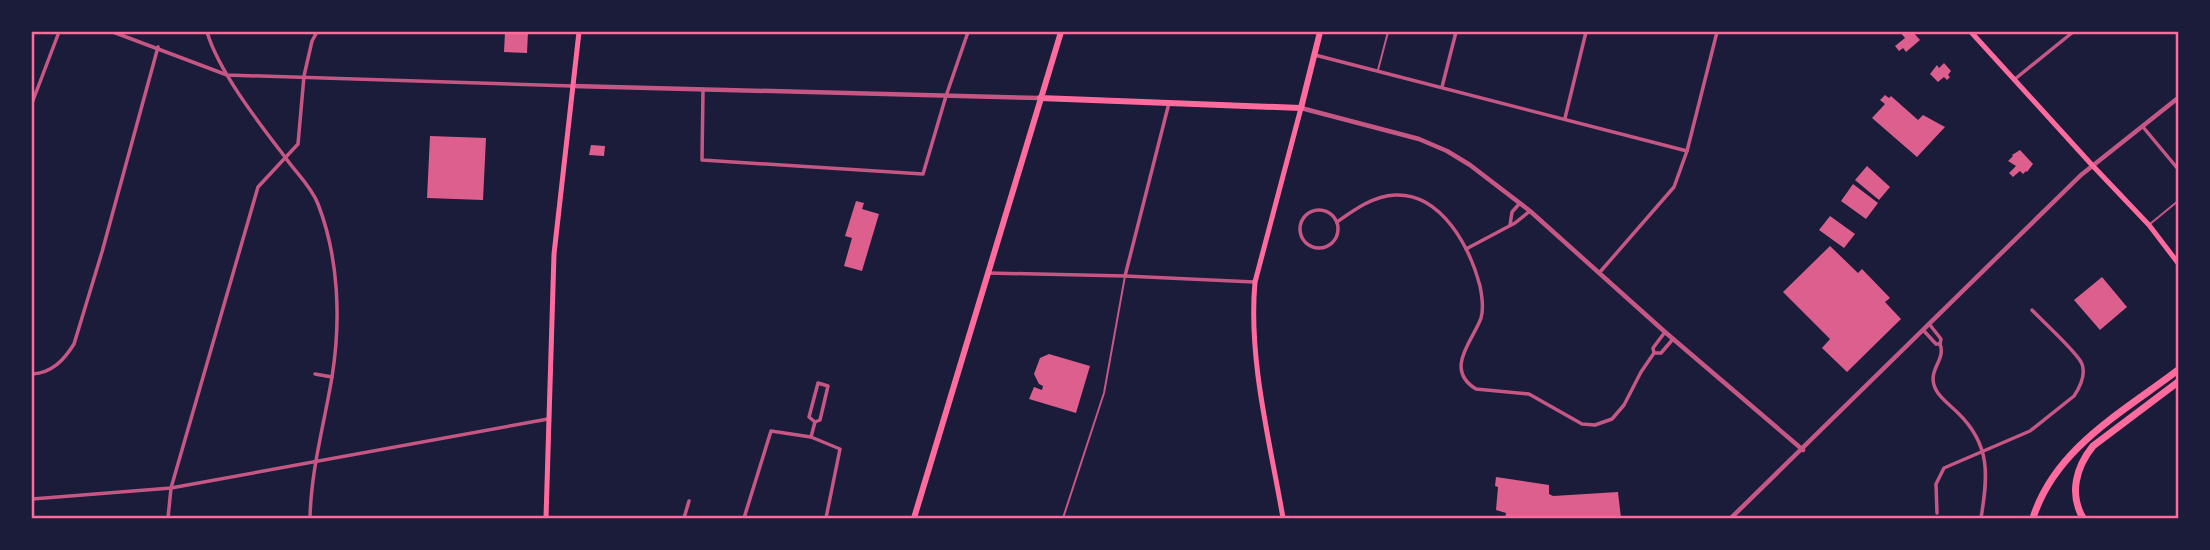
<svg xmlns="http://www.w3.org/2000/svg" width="2210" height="550" viewBox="0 0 2210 550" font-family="'Fira Sans Condensed',sans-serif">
  <rect width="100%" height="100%" fill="#1b1b3a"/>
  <g fill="#dd5f8e">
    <path d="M 505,32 L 528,32 L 527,53 L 504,52 Z"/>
    <path d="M 1900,32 L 1913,32 L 1920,40 L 1906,52 L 1903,48 L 1899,51 L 1895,46 L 1905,38 Z"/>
    <path d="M 1944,63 L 1951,71 L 1948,75 L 1950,77 L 1947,80 L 1944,77 L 1938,82 L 1930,74 L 1937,65 L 1939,68 Z"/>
    <path d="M 1885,95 L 1889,98 L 1891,96 L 1918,120 L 1923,115 L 1945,127 L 1917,157 L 1872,118 L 1885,104 L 1880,100 Z"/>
    <path d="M 430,136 L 486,138 L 483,200 L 427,198 Z"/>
    <path d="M 591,145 L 605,146 L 604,156 L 589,155 Z"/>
    <path d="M 2020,150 L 2033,164 L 2027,172 L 2026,171 L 2023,174 L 2020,171 L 2013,177 L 2009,173 L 2016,166 L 2008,161 L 2013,156 L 2012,155 Z"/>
    <path d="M 1867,166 L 1890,187 L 1879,200 L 1855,180 Z"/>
    <path d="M 1853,184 L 1878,203 L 1866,219 L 1841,201 Z"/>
    <path d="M 856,201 L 864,203 L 862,209 L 879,214 L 862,271 L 844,266 L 852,238 L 845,236 Z"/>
    <path d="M 1830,216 L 1855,234 L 1844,248 L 1819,230 Z"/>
    <path d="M 1830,246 L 1858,273 L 1862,269 L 1890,298 L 1885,302 L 1901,319 L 1847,372 L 1822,348 L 1830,339 L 1783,292 Z"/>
    <path d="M 2102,277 L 2127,307 L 2100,330 L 2074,300 Z"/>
    <path d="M 1049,354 L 1090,366 L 1076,413 L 1029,399 L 1034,387 L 1042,390 L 1043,386 L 1039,384 L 1034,374 L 1040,358 Z"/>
    <path d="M 1496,477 L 1549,485 L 1549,494 L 1553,496 L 1618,492 L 1621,518 L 1505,518 L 1506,513 L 1496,510 L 1498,487 L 1495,486 Z"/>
  </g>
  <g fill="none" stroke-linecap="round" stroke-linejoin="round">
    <g stroke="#c65784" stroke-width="2">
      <path d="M 1378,70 L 1388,32"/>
      <path d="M 2150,224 L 2178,201"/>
      <path d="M 1063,518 L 1104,393 L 1125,276"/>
    </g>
    <g stroke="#c65784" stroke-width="3.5">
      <path d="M 113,32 L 227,75 L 572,86"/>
      <path d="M 207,32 C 219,72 259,123 285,157 C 296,173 311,186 318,204 C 339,258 341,321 332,377 C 324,425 311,470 310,518"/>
      <path d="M 1315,55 L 1687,151"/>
      <path d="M 2015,79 L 2073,32"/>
      <path d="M 1442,87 L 1456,32"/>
      <path d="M 703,90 L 702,160 L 923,174 L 946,96 L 968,32"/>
      <path d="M 32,103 L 59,32"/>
      <path d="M 1565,118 L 1586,32"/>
      <path d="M 2143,127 L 2178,169"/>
      <circle cx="1319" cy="229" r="19"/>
      <path d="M 1337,222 C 1354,210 1373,196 1395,195 C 1442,193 1470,248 1480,286 C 1482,296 1484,308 1481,318 C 1474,339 1443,369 1476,389 L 1529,394 L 1582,424 L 1595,425 L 1612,419 L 1624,405 L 1641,372 L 1654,353"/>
      <path d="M 1510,225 L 1512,212 L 1520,203"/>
      <path d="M 1466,249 L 1515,223 L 1530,211"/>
      <path d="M 1600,272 L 1674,187 L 1687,151 L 1717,32"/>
      <path d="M 989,273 L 1125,276 L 1254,282"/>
      <path d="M 1125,276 L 1169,103"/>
      <path d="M 1924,331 L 1936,344 L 1940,344 L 1941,339 L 1930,325"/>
      <path d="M 1665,332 L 1653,348 L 1654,353 L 1661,353 L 1673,339"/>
      <path d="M 1940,344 C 1946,359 1929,369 1934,385 C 1937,396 1950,405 1958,413 C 1991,445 1988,476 1981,518"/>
      <path d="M 32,374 C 52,373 64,360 74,344 L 102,252 L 158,47"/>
      <path d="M 315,374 L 332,377"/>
      <path d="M 811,437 L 815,422 L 820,420 L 828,386 L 818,383 L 809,417 L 815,422"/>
      <path d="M 32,499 L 171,488 L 548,419"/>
      <path d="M 1937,513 L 1936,484 L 1944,468 L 2030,431 L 2074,396 C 2080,387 2086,375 2082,364 C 2078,353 2042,321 2032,310"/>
      <path d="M 168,518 L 171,488 L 258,187 L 298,144 L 304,76 L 312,41 L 317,32"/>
      <path d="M 684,518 L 689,501"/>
      <path d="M 744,518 L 771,431 L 811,437 L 840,449 L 826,518"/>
    </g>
    <g stroke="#c65784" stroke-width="4.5">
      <path d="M 573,86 L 1040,98"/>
      <path d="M 1301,108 L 1419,139 L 1447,151 L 1470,165 L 1530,211 L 1665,332 L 1803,450"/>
      <path d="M 1731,518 L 2081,175 L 2178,98"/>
    </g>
    <g stroke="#ff6b9d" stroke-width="5">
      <path d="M 1971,32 L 2092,165 L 2149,225 L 2178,263"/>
      <path d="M 546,518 L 554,254 L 579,32"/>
      <path d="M 1283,518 C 1270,442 1248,359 1255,282 L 1301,108"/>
    </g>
    <g stroke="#ff6b9d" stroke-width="6">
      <path d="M 1040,98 L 1301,108 L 1320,32"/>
      <path d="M 914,518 L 1061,32"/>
    </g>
    <g stroke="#ff6b9d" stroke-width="7">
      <path d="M 2033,518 C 2055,448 2123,412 2178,370"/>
      <path d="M 2083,518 C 2069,494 2076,467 2093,446 L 2178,382"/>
    </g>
  </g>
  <rect width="2210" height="550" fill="none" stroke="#1b1b3a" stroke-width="66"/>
  <rect x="33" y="33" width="2144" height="484" fill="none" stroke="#ff6b9d" stroke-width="2.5"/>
</svg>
